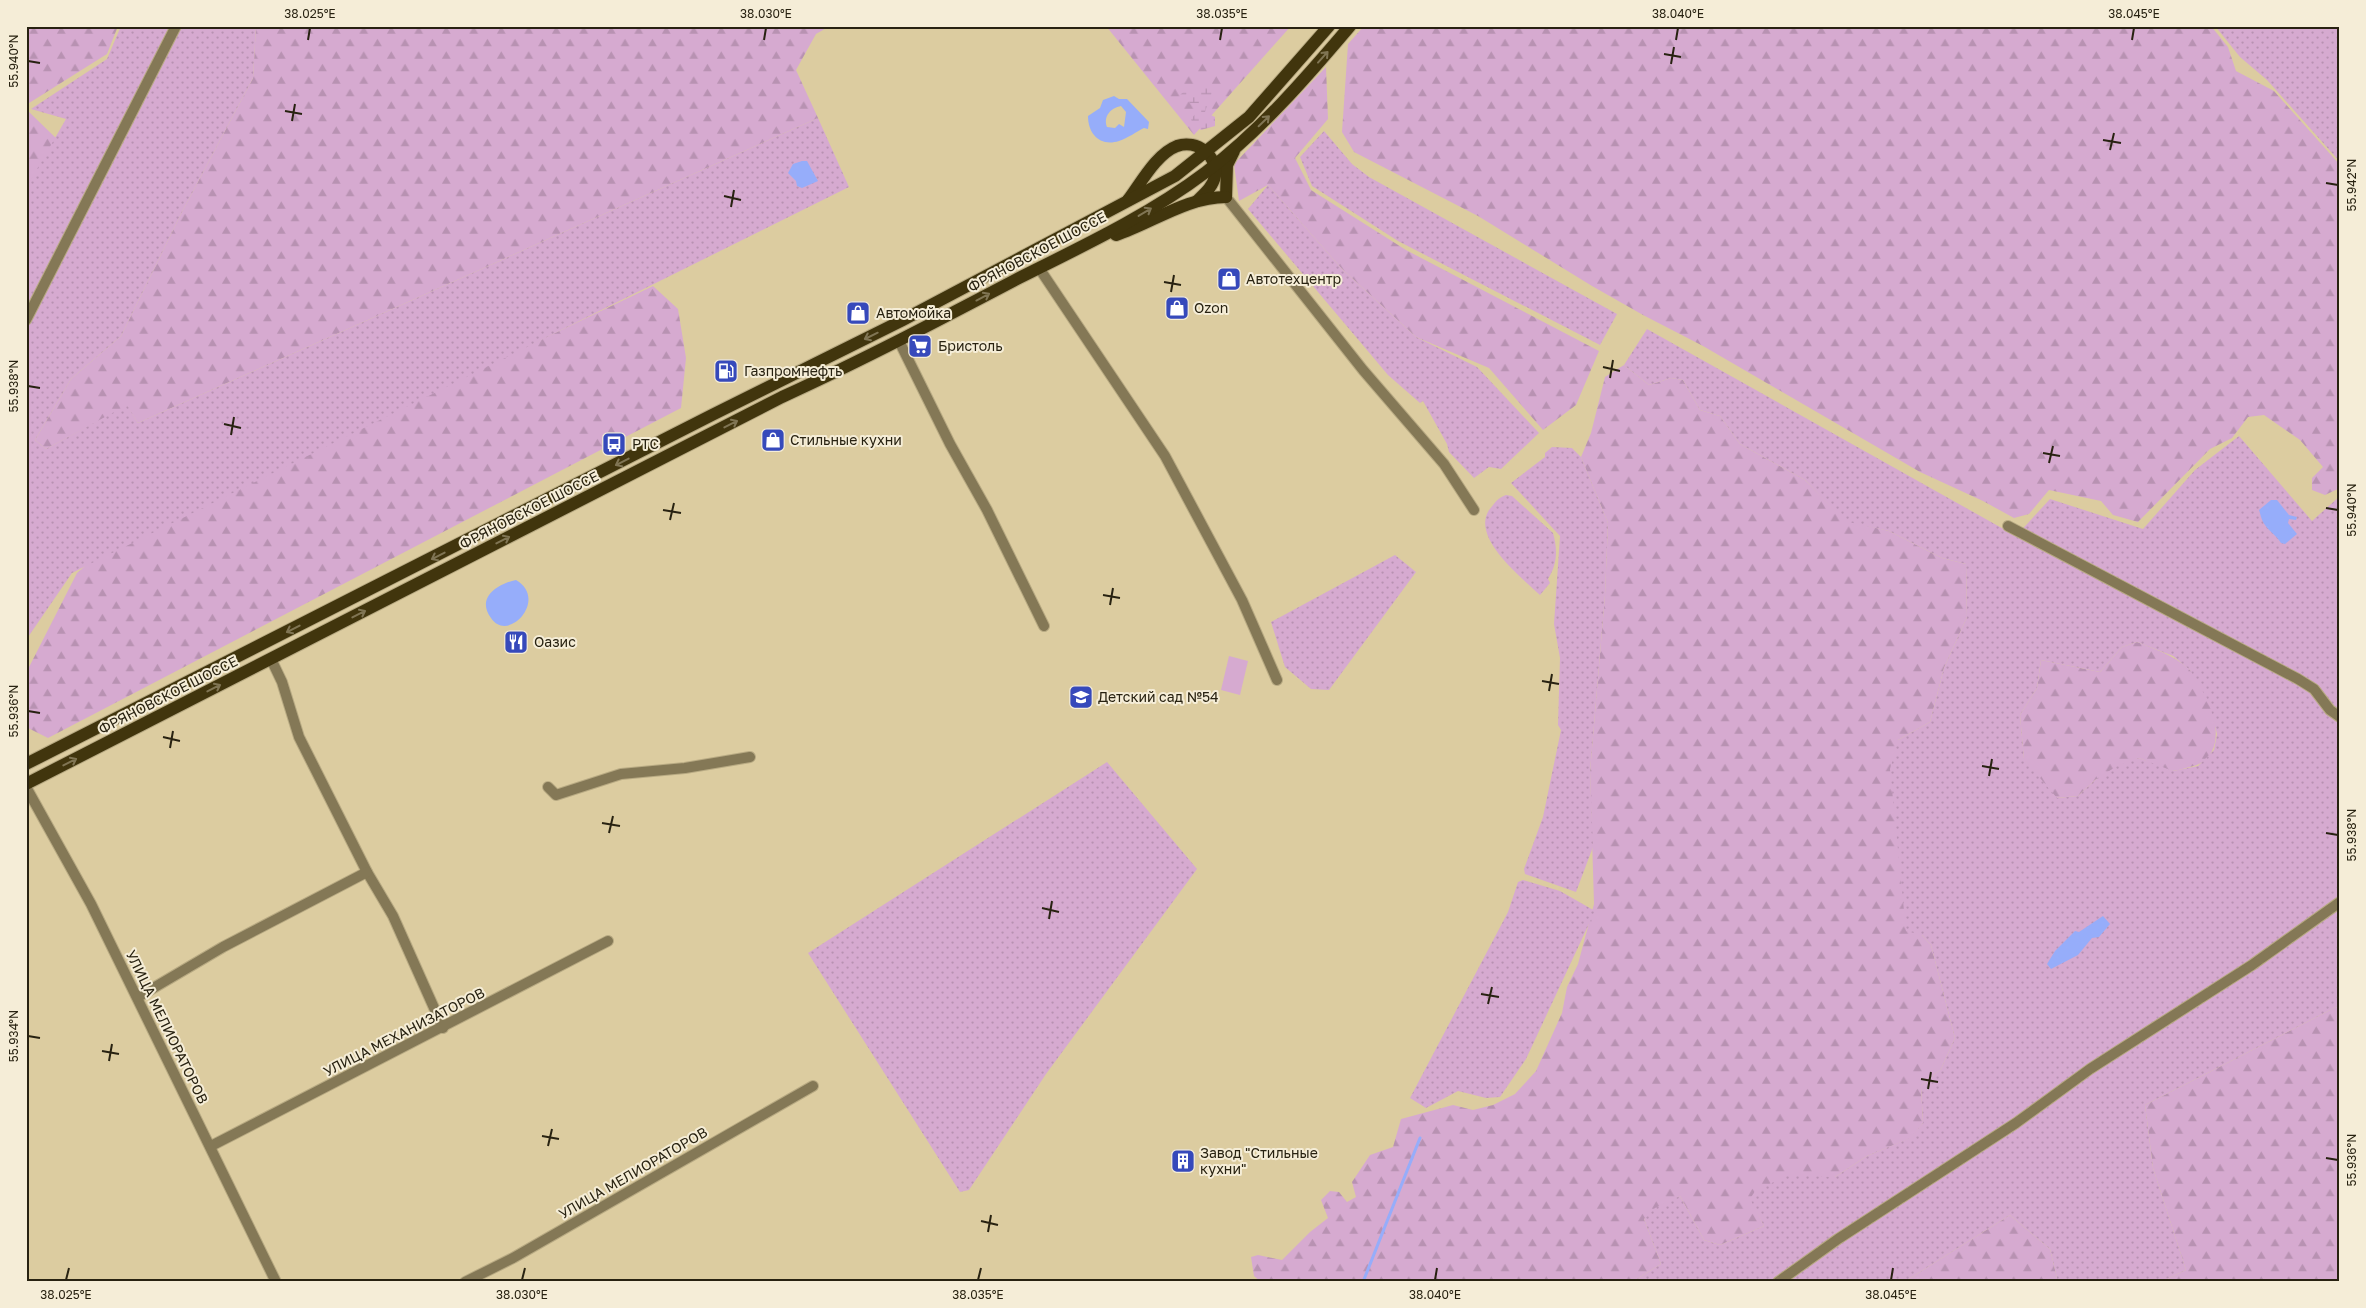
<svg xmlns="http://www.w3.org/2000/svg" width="2366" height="1308" viewBox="0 0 2366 1308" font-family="'Golos Text',sans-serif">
  <defs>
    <pattern id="forest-firs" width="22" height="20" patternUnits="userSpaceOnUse" patternTransform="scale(1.25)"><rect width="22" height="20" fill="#d6aad0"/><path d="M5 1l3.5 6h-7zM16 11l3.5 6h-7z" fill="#b892b2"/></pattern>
    <pattern id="wetland-marsh" width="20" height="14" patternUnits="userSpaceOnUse" patternTransform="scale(1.25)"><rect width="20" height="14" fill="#d6aad0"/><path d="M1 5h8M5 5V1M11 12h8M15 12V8" fill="none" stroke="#b892b2"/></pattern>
    <pattern id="garden-dots" width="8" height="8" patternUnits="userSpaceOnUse" patternTransform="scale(1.25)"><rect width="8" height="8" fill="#d6aad0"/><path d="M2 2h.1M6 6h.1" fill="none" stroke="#b892b2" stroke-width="1.8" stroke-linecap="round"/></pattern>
  </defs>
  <rect width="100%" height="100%" fill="#dccca0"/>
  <g fill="url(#forest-firs)">
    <path d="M 26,26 L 118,26 L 107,54 L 26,105 Z"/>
    <path d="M 256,26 L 830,26 L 816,34 L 796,70 L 818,118 L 138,423 L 127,406 L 46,449 L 35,440 L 71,379 L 121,336 L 182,212 L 253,78 Z"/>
    <path d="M 1106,26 L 1291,26 L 1194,135 Z"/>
    <path d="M 1364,26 L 2211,26 L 2228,47 L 2236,71 L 2274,91 L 2340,165 L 2340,488 L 2325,495 L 2312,490 L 2312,478 L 2323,467 L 2300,440 L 2264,415 L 2248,417 L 2232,438 L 2210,449 L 2138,522 L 2113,515 L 2101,501 L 2049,490 L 2029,514 L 2014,518 L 1983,501 L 1920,472 L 1703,346 L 1643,315 L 1592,286 L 1478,216 L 1354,152 L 1342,132 L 1348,44 Z"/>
    <path d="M 1326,67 L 1328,119 L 1295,158 L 1311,190 L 1406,250 L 1599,351 L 1576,405 L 1543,430 L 1489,368 L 1416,337 L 1342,269 L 1268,185 L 1239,201 L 1234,164 Z"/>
    <path d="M 26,109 L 60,142 L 42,178 L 26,188 Z"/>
    <path d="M 653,286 L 678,309 L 686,358 L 681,408 L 48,738 L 26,727 L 26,673 L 77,573 L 105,549 Z"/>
    <path d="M 1624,365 L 1649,385 L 1671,378 L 1683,380 L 1700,410 L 1720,416 L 1740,444 L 1805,480 L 1844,520 L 1889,531 L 1942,558 L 1966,564 L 1967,617 L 1944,668 L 1930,722 L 1898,740 L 1922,935 L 1931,945 L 1955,1038 L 1941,1069 L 1921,1086 L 1923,1123 L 1911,1138 L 1867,1156 L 1835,1177 L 1815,1177 L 1751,1199 L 1764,1226 L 1720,1245 L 1704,1240 L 1680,1196 L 1644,1219 L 1661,1264 L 1632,1282 L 1261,1282 L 1254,1276 L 1251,1257 L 1258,1255 L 1282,1260 L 1310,1232 L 1328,1218 L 1321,1200 L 1330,1191 L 1339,1192 L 1347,1202 L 1356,1197 L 1352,1182 L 1370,1155 L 1393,1147 L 1401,1119 L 1453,1105 L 1473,1110 L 1493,1105 L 1515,1094 L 1536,1071 L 1562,1013 L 1567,987 L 1578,964 L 1594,904 L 1590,772 L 1605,595 L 1608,523 L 1581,457 L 1591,433 L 1605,377 Z"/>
    <path d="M 2137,642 C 2155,649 2173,655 2188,668 C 2211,689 2236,758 2190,767 C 2185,768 2177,771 2172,771 C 2161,769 2149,762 2139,758 L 2095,780 L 2078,796 L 2056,798 L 2024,760 L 2020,715 L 2037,688 L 2041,660 L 2100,672 L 2122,647 Z"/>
    <path d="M 2340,1005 L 2340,1282 L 2160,1282 L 2186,1270 L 2153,1168 L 2145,1105 Z"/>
    <path d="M 2010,1215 L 2050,1249 L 2058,1282 L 1904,1282 Z"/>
  </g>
  <path fill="url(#wetland-marsh)" d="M 1213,86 L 1218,88 L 1210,96 L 1205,112 L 1215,117 L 1215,126 L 1201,130 L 1191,120 L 1198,109 L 1180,95 L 1188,88 Z"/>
  <g fill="url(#garden-dots)" fill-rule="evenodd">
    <path d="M 121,26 L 256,26 L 253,78 L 182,212 L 121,336 L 71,379 L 35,440 L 46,449 L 127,405 L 138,423 L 818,118 L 849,187 L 72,573 L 26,640 L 26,188 L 66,119 L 31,109 L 107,59 Z"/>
    <path d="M 2215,26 L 2340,26 L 2340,162 L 2267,80 L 2240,57 Z"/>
    <path d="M 1324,131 L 1352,164 L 1369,177 L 1617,314 L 1600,345 L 1398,241 L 1312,186 L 1300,157 Z"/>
    <path d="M 1268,185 L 1342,269 L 1416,337 L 1477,367 L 1539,433 L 1501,469 L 1489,467 L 1474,478 L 1449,452 L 1447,444 L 1423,401 L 1420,403 L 1388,375 L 1248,209 Z"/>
    <path d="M 1647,329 L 2016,536 L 2050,499 L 2143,529 L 2195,470 L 2239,436 L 2312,521 L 2340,496 L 2340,1005 L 2145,1105 L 2153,1168 L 2186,1270 L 2160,1282 L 2058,1282 L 2050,1249 L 2010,1215 L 1904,1282 L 1632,1282 L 1661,1264 L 1644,1219 L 1655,1208 L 1680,1196 L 1704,1240 L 1720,1245 L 1764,1226 L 1750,1199 L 1755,1191 L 1788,1175 L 1835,1177 L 1867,1156 L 1910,1138 L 1923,1123 L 1921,1086 L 1941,1069 L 1955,1038 L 1931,945 L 1922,935 L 1906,931 L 1890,769 L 1898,740 L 1930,722 L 1944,668 L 1967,617 L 1966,564 L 1942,558 L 1889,531 L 1844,521 L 1805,480 L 1740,444 L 1720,416 L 1700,410 L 1683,380 L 1671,378 L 1649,385 L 1624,365 ZM 2137,642 L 2173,656 L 2190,670 L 2209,702 L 2217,734 L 2214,750 L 2198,766 L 2173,771 L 2139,758 L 2117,766 L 2095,780 L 2078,796 L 2057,798 L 2024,759 L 2020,715 L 2037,688 L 2041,660 L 2100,672 L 2122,647 Z"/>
    <path d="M 1552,447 L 1572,448 L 1581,457 L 1608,523 L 1605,595 L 1590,772 L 1593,847 L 1576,892 L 1525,874 L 1524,869 L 1543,817 L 1561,730 L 1558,725 L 1560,658 L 1554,624 L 1560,536 L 1511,483 L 1545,457 L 1545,453 Z"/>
    <path d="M 1506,495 L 1512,496 L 1553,533 C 1558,550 1557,565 1548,579 L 1550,583 L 1540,595 C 1521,577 1471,538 1489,510 C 1495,503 1497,498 1506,495 Z"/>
    <path d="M 1395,555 L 1416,572 L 1329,690 L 1311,689 L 1285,667 L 1271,622 Z"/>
    <path d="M 1107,762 L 1197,869 L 1046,1074 L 969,1190 L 960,1192 L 808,953 Z"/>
    <path d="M 1523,880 L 1560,891 L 1595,911 L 1526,1059 L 1500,1097 L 1486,1098 L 1458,1091 L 1426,1108 L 1410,1098 L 1508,912 L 1518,882 Z"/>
  </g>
  <path fill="#d6aad0" d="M 1229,656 L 1248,661 L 1240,695 L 1221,690 Z"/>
  <g fill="#96adfa" fill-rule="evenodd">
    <path d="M 1114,96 L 1119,99 L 1127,99 L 1149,122 L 1148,129 L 1144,128 C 1136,132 1128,138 1119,141 C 1100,147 1088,134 1088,116 L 1100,108 L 1103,100 ZM 1121,106 L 1126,112 L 1124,127 L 1119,124 L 1115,128 L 1107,127 C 1103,116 1111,108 1121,106 Z"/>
    <path d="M 802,161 L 807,161 L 818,181 L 802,188 L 797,186 L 796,181 L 788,173 L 793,164 Z"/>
    <path d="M 2271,500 L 2277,500 L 2289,515 L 2297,517 L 2296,520 L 2289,519 L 2288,523 L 2297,534 L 2285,544 L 2281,543 C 2276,535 2270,532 2265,525 C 2261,519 2261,516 2259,510 Z"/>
    <path d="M 516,580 C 549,599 508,644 491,618 C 476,598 497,584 516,580 Z"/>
    <path d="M 2103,916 L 2110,924 L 2099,937 L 2092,938 L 2078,955 L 2051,969 L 2047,964 L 2055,951 L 2075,931 L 2079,932 Z"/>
  </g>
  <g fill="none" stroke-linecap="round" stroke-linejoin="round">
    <path stroke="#96adfa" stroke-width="3" d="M 1363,1282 L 1420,1138"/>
    <g stroke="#b8aa83" stroke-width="12">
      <g id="street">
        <path d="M 1226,197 L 1363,370 L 1444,464 L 1474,510"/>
        <path d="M 1039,268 L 1165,456 L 1242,600 L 1277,680"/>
        <path d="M 26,320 L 176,26"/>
        <path d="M 899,341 L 950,444 L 987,510 L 1044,626"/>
        <path d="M 2008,526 L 2298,679 L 2314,689 L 2330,710 L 2340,717"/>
        <path d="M 271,659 L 282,682 L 299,737 L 367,872 L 393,916 L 443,1028"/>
        <path d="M 26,787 L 91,904 L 276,1282"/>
        <path d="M 548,787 L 556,795 L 621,774 L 685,768 L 750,757"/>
        <path d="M 138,997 L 223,947 L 367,872"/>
        <path d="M 211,1146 L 608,941"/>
        <path d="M 465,1282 L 513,1258 L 813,1086"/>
        <path d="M 1778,1282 L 1838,1239 L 2016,1123 L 2090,1069 L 2252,965 L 2340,902"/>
      </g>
    </g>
    <g stroke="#b8aa83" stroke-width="14">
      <g id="primary">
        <path d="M 1226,197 L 1227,165 L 1234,151"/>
        <path d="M 1128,200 C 1141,183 1156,154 1177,146 C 1197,139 1218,156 1215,176 C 1213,187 1204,194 1197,201"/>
        <path d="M 1116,235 C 1152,223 1187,197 1226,197"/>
        <path d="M 26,764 L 712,415 L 901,321 L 1175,176 L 1249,117 L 1329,26"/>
        <path d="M 26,784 L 782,397 C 863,360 941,319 1019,278 C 1083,246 1149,215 1206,172 C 1260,131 1306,78 1350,26"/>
      </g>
    </g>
    <use href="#street" stroke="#847856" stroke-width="10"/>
    <use href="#primary" stroke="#41350d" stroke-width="12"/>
  </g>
  <defs><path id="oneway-shaft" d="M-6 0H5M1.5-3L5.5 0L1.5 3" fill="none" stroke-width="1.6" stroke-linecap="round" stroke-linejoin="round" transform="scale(1.25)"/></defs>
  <g stroke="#807554">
    <use href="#oneway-shaft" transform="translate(1323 57) rotate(-48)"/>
    <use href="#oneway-shaft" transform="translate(1264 121) rotate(-44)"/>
    <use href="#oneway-shaft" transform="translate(1145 212) rotate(-31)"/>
    <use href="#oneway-shaft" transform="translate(983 297) rotate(-28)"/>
    <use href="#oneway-shaft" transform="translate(871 336) rotate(154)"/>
    <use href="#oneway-shaft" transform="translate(731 424) rotate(-27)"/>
    <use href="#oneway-shaft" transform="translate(622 462) rotate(153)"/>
    <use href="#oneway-shaft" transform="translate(503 540) rotate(-27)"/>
    <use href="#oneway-shaft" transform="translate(438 556) rotate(153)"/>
    <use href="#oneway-shaft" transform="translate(359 614) rotate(-27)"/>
    <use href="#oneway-shaft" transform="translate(293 629) rotate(153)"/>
    <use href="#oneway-shaft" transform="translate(214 688) rotate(-27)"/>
    <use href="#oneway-shaft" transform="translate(70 762) rotate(-27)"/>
  </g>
  <path fill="none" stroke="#282211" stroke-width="2" d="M 308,40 L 310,28M 764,40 L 766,28M 1220,40 L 1222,28M 1676,40 L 1678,28M 2132,40 L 2134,28M 1664,54 L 1681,57M 28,61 L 40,63M 1671,64 L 1674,47M 285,111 L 302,114M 292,121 L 295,104M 2103,140 L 2121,143M 2110,150 L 2114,133M 2326,183 L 2338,185M 724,196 L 741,200M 731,207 L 734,190M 1164,282 L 1181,285M 1171,292 L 1174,275M 1603,367 L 1620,371M 1610,378 L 1613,360M 28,386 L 40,388M 224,424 L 241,428M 231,435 L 234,417M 2043,453 L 2060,456M 2049,463 L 2053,446M 2326,508 L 2338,510M 663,510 L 681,513M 670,520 L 674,503M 1103,595 L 1120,598M 1110,605 L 1113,588M 1542,681 L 1559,684M 1549,691 L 1552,674M 28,711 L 40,713M 163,737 L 180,741M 170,748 L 173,731M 1982,766 L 1999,769M 1989,776 L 1992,759M 602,823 L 620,826M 609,833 L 613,816M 2326,833 L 2338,835M 1042,908 L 1059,912M 1049,919 L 1052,901M 1481,994 L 1499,997M 1488,1004 L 1492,987M 28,1036 L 40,1038M 102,1051 L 119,1054M 109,1061 L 112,1044M 1921,1079 L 1938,1082M 1928,1089 L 1931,1072M 542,1136 L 559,1139M 548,1146 L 552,1129M 2326,1158 L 2338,1160M 981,1221 L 998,1225M 988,1232 L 991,1215M 66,1280 L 69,1268M 522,1280 L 525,1268M 978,1280 L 981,1268M 1435,1280 L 1437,1268M 1891,1280 L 1893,1268"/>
  <defs>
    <g id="shop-square" transform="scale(1.25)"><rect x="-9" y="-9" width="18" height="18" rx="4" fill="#3649bb" stroke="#f5edd7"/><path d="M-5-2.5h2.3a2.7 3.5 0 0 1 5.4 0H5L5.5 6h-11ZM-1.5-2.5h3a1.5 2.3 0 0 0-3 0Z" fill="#fff"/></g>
    <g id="supermarket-square" transform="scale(1.25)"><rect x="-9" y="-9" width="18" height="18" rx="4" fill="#3649bb" stroke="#f5edd7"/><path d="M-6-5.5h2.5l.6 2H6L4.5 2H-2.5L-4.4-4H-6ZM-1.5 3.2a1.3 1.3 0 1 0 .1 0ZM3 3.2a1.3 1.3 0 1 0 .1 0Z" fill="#fff"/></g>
    <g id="fuel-square" transform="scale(1.25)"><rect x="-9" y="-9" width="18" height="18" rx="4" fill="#3649bb" stroke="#f5edd7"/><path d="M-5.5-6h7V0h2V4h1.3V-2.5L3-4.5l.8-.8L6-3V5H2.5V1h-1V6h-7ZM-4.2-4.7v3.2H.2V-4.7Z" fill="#fff"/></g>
    <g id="bus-square" transform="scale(1.25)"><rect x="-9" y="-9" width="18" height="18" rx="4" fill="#3649bb" stroke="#f5edd7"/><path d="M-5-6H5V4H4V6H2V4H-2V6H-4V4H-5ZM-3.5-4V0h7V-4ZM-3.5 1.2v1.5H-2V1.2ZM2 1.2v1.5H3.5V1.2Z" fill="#fff"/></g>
    <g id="restaurant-square" transform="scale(1.25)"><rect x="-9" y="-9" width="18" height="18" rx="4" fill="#3649bb" stroke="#f5edd7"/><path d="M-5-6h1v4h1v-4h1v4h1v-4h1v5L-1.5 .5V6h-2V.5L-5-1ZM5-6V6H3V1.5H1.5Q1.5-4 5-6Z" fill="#fff"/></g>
    <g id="school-square" transform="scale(1.25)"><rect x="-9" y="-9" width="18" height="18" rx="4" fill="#3649bb" stroke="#f5edd7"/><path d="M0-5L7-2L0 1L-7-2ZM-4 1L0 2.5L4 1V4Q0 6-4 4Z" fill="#fff"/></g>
    <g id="building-square" transform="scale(1.25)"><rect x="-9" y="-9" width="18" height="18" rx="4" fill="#3649bb" stroke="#f5edd7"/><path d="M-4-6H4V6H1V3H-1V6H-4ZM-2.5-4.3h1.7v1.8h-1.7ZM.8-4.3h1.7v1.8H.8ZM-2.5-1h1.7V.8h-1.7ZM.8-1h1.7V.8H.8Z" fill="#fff"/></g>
  </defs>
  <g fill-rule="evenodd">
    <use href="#shop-square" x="1229" y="279"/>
    <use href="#shop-square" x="1177" y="308"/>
    <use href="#shop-square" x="858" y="313"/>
    <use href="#supermarket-square" x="920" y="346"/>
    <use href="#fuel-square" x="726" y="371"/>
    <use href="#shop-square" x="773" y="440"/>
    <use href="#bus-square" x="614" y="444"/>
    <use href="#restaurant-square" x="516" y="642"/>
    <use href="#school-square" x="1081" y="697"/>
    <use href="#building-square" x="1183" y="1161"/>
  </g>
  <g text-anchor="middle" stroke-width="4" stroke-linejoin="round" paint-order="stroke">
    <g font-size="14" fill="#282211" stroke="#f5edd7">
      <text transform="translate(1037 252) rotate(-28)" y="5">ФРЯНОВСКОЕ ШОССЕ</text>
      <text transform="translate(529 510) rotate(-27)" y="5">ФРЯНОВСКОЕ ШОССЕ</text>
      <text transform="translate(168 695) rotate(-27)" y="5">ФРЯНОВСКОЕ ШОССЕ</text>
      <text transform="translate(167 1027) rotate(64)" y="5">УЛИЦА МЕЛИОРАТОРОВ</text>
      <text transform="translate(404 1032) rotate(-27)" y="5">УЛИЦА МЕХАНИЗАТОРОВ</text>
      <text transform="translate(633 1173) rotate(-30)" y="5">УЛИЦА МЕЛИОРАТОРОВ</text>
    </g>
    <g font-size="14" fill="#282211" stroke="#f5edd7" text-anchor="start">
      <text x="1246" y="284">Автотехцентр</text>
      <text x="1194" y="313">Ozon</text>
      <text x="876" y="318">Автомойка</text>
      <text x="938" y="351">Бристоль</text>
      <text x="744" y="376">Газпромнефть</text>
      <text x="790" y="445">Стильные кухни</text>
      <text x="632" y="449">РТС</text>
      <text x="534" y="647">Оазис</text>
      <text x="1098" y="702">Детский сад №54</text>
      <text x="1200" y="1158">Завод "Стильные<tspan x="1200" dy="16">кухни"</tspan></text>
    </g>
  </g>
  <rect width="2366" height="1308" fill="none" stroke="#f5edd7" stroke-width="55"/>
  <rect x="28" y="28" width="2310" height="1252" fill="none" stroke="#282211" stroke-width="2"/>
  <g font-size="12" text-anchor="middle" fill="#282211">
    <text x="310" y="18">38.025°E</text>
    <text x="766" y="18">38.030°E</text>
    <text x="1222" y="18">38.035°E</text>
    <text x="1678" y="18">38.040°E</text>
    <text x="2134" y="18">38.045°E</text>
    <text transform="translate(14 61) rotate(-90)" y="4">55.940°N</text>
    <text transform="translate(2352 185) rotate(-90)" y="4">55.942°N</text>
    <text transform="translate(14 386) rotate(-90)" y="4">55.938°N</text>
    <text transform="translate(2352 510) rotate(-90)" y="4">55.940°N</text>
    <text transform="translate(14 711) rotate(-90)" y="4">55.936°N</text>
    <text transform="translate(2352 835) rotate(-90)" y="4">55.938°N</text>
    <text transform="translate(14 1036) rotate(-90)" y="4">55.934°N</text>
    <text transform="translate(2352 1160) rotate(-90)" y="4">55.936°N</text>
    <text x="66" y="1299">38.025°E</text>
    <text x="522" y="1299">38.030°E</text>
    <text x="978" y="1299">38.035°E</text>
    <text x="1435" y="1299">38.040°E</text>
    <text x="1891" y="1299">38.045°E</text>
  </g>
</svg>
